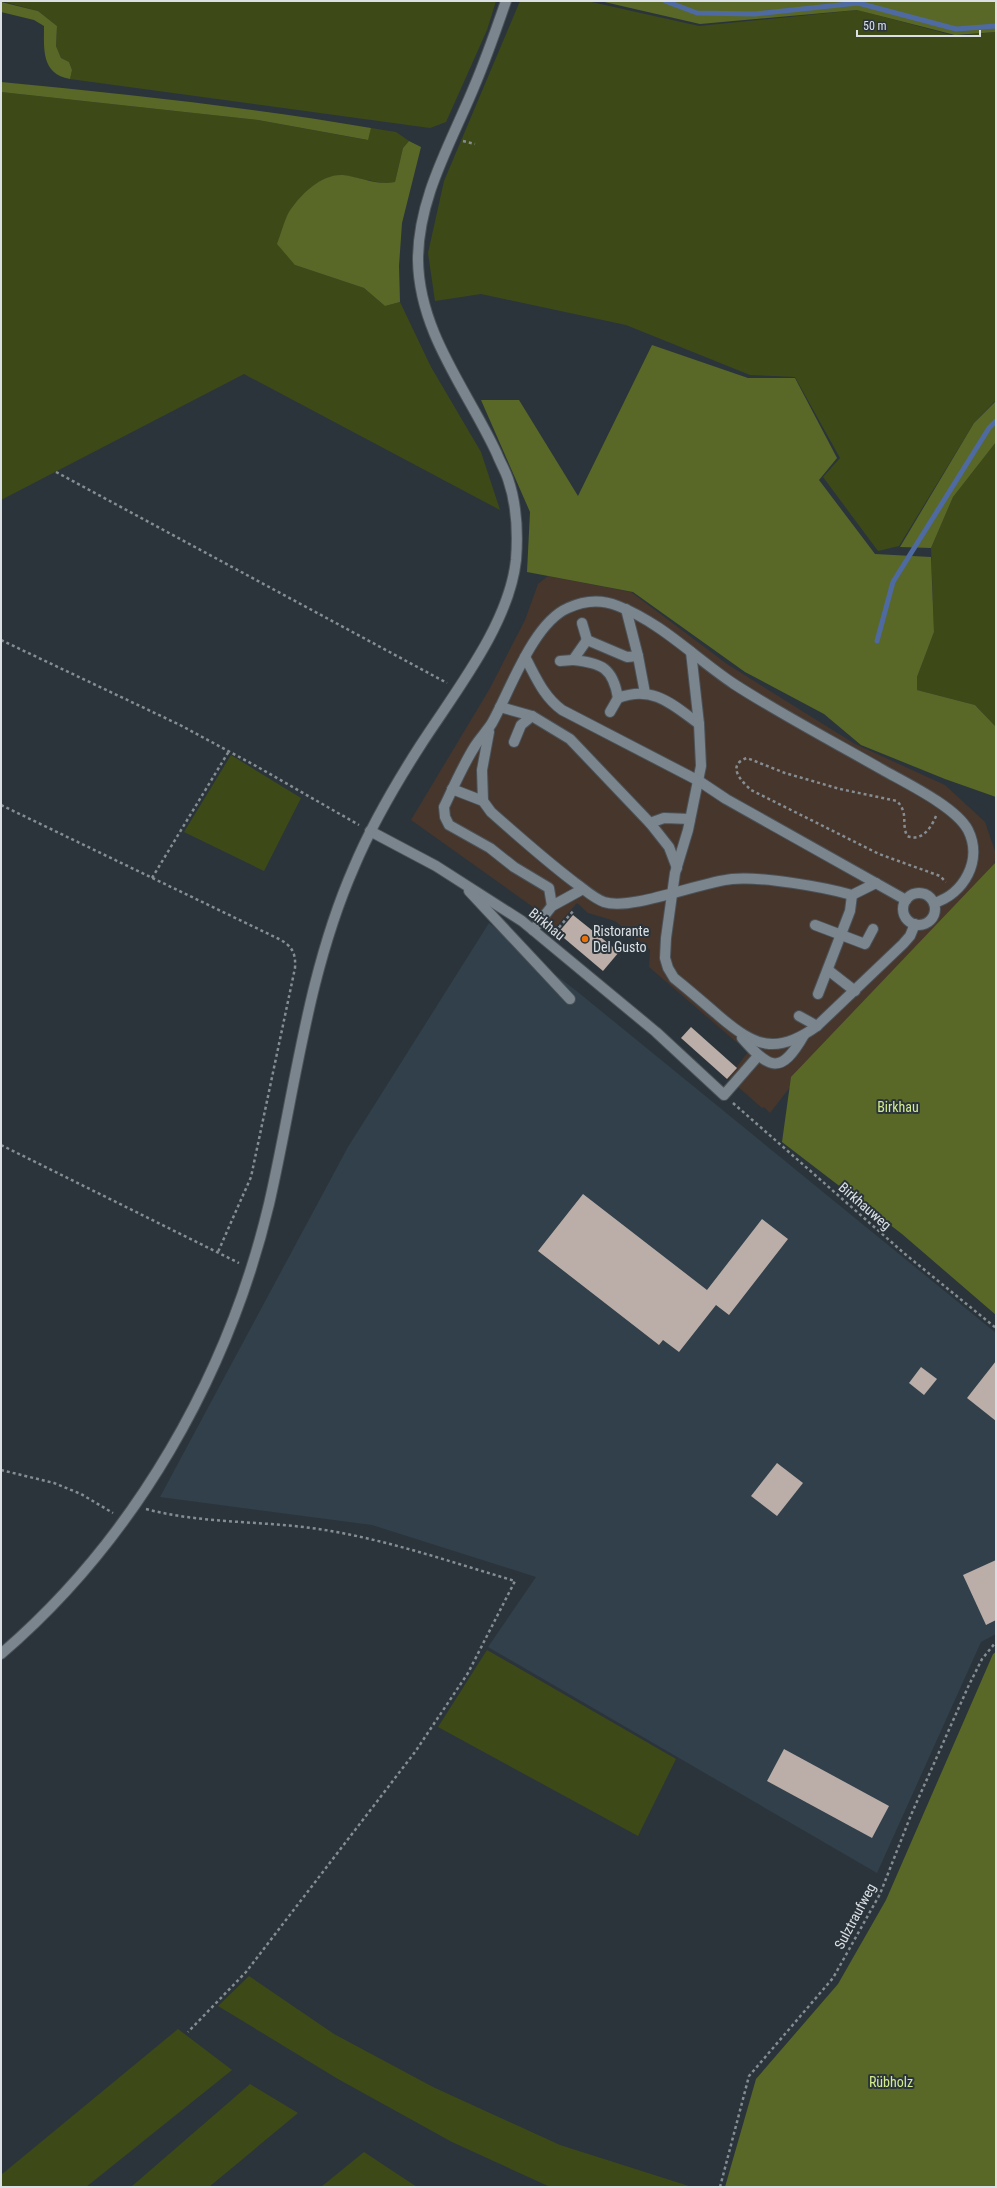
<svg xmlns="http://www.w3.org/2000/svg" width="997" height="2188" viewBox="0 0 997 2188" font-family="'Roboto Condensed',sans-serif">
  <rect width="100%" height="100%" fill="#2b343b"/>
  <path fill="#47362c" d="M 548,576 L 631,592 L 727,664 L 855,744 L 945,785 L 985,822 L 996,854 L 996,859 L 980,898 L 798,1077 L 770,1113 L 764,1107 L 762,1108 L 728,1078 L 748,1052 L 649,967 L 650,950 L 615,921 L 588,913 L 577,903 L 554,929 L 535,912 L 533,907 L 411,820 L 489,690 L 525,620 L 538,584 Z"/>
  <path fill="#31404b" d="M 489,923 L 579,993 L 996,1333 L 996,1634 L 981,1642 L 877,1873 L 488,1647 L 536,1577 L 372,1525 L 160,1497 L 348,1147 Z"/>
  <g fill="#3e4918">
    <path d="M 1,1 L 496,1 L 487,30 L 446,122 L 430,128 L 70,79 L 72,70 L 69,62 L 61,58 L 56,46 L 57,26 L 38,11 Z"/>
    <path d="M 520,1 L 587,1 L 699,26 L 858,10 L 955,36 L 996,32 L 996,400 L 974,423 L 899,546 L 878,551 L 823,477 L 840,458 L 795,377 L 750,375 L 626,325 L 481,294 L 435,301 L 428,253 L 444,181 Z"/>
    <path d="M 1,92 L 258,120 L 367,140 L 371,128 L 396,132 L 409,141 L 403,148 L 395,182 L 387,184 L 342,175 L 295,265 L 364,288 L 385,306 L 400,302 L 431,367 L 481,452 L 500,510 L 244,374 L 1,500 Z"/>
    <path d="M 996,442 L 996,727 L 975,705 L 917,690 L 917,677 L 934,632 L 931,548 L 953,497 Z"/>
    <path d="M 231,755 L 301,798 L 264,871 L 184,832 Z"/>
    <path d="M 487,1650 L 676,1759 L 638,1836 L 438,1727 Z"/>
    <path d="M 249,1976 L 334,2034 L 433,2087 L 560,2145 L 692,2187 L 548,2186 L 452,2142 L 338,2079 L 218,2006 Z"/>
    <path d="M 178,2029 L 232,2070 L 86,2187 L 1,2187 L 1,2175 Z"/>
    <path d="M 250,2084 L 298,2113 L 209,2187 L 131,2187 Z"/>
    <path d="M 364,2152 L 417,2187 L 321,2187 Z"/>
  </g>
  <g fill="#596826">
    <path d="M 600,1 L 996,1 L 996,32 L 955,35 L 857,10 L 700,24 Z"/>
    <path d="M 1,2 L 38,11 L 57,26 L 56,46 L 61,58 L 69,62 L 72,70 L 70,79 C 41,74 44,49 44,26 L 34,20 L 1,12 Z"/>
    <path d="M 1,82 C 125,94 248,107 371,128 L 368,140 L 258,120 L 1,92 Z"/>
    <path d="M 409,141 L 421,147 L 402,223 L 399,266 L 400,302 L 385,306 L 364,288 L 295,265 L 277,244 C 281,234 284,221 289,212 C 301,194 321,174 343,175 C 360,177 378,186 395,182 L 403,148 Z"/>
    <path d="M 652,345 L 748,378 L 795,378 L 837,458 L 819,480 L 875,554 L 931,557 L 934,632 L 917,677 L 917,690 L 975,705 L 996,727 L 996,797 L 945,779 L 861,745 L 824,714 L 745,672 L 633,592 L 527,572 L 530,512 L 481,400 L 519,400 L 578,496 Z"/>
    <path d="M 996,401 L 996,442 L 953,497 L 931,548 L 900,547 L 974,423 Z"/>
    <path d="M 996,862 L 996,1315 L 902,1234 L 782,1142 L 791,1077 Z"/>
    <path d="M 996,1652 L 996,2187 L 725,2187 L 756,2079 L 838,1984 L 886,1900 L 993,1654 Z"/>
  </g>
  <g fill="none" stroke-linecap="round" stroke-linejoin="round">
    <g stroke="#4e6aa0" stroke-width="5">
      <path d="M 665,1 L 697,13 L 755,14 L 858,3 L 956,29 L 996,26"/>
      <path d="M 877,641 L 893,582 L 989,428 L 996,421"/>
    </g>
  </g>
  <g fill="#bbaea8">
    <path d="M 573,915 L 619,952 L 603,971 L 558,933 Z"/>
    <path d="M 691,1027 L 737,1068 L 727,1079 L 681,1038 Z"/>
    <path d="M 583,1194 L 707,1290 L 762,1219 L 788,1239 L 729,1315 L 716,1305 L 679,1352 L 663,1340 L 659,1345 L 538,1251 Z"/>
    <path d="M 996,1361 L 996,1421 L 967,1398 Z"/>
    <path d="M 921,1367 L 937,1379 L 924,1395 L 909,1383 Z"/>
    <path d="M 777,1463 L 803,1483 L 777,1516 L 751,1496 Z"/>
    <path d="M 996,1560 L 996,1620 L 986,1625 L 963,1575 Z"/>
    <path d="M 784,1749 L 889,1806 L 872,1838 L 767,1781 Z"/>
  </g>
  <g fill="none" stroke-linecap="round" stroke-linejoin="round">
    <g stroke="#4b5258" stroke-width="12">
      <g id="minor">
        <path d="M 626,609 L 638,656 L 627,657 L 587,640 L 573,660 C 602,663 613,668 618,698 C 653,685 672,704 699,724"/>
        <path d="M 582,623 L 587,640"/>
        <path d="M 691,652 L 699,724 L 701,766 L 688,830 L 675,873 L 666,938 L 665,958 L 668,968 L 674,978 C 689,990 704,1003 719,1016 C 754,1046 776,1056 817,1026 L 903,944 L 910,936 L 915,924"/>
        <path d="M 638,656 L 645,693"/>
        <path d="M 525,657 C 536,677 543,696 562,710 L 699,781 L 726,799 L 906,900"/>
        <path d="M 560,661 L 573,660"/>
        <path d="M 500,707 L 532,716 L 570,739 L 650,823 L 664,818 L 690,819"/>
        <path d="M 610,712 L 618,698"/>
        <path d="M 514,742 L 521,725 L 532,716"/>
        <path d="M 452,789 L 483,801 L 491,812 C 518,836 545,860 574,882 C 584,889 593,898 604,902 C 631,911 700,882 732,879 C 761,876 824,887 852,895 L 876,883"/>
        <path d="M 483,801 L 482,770 L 489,732"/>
        <path d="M 650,823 L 669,847 L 677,868"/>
        <path d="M 370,831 L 436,866 L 522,921 L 656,1032 L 724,1095 L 758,1056"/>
        <path d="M 469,891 L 570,999"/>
        <circle cx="919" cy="909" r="16"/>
        <path d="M 552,906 L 549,888 L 514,867 L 490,848 L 449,825 L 445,817 L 444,807 C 454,786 463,765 475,746 C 480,738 487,731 492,723 C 510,691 533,623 568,608 C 585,600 601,599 618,606 C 662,623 695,658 734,684 C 782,715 834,742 883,770 C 906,783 956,807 968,830 C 983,860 964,894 934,903"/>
        <path d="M 815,925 L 865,944 L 873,929"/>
        <path d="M 533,930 L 552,906 L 583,889"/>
        <path d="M 828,970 L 855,991"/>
        <path d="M 818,994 L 850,911 L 852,895"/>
        <path d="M 799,1016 L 817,1026"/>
        <path d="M 742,1038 C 770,1070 781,1075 804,1035"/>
        <path d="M 1,1654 C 135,1539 228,1376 269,1204 C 295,1091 307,974 354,867 C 372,824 395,785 420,746 C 454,693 509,625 516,560 C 518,534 517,505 508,479 C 505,470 500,462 497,454 C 468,391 419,333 418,260 C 418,198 451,143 474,87 C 486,59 496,30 506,1"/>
      </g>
    </g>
    <g stroke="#858d92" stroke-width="2.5" stroke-dasharray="3 3" stroke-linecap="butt">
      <path d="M 463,141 L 475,144"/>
      <path d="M 56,472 L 447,683"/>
      <path d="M 1,640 L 180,725 L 256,766 L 359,825"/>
      <path d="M 1,805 L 279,939 C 292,946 296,953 295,968 L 251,1177 L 218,1252"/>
      <path d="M 936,816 C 931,828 922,842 907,836 C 901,822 909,814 897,801 L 840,789 L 785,773 L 747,758 C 726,765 741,781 751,790 L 879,854 L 940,876 L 946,882"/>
      <path d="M 152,878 L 229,751"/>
      <path d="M 555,932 L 574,910"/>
      <path d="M 733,1103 L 905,1254 L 996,1328"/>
      <path d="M 1,1145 L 239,1263"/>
      <path d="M 1,1470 L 54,1483 L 81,1494 L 113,1513"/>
      <path d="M 146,1509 C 206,1525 270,1520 331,1531 C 394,1542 454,1563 515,1581 L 468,1673 L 415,1752 L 246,1972 L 188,2032"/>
      <path d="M 720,2187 L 749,2076 L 833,1978 L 880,1894 L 911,1815 L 968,1687 L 982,1659 L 996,1642"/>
    </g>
    <use href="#minor" stroke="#7b858d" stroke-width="10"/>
  </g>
  <circle fill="#e8710a" stroke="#2b343b" stroke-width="1.5" cx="585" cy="939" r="4"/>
  <g text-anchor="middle" stroke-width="4" stroke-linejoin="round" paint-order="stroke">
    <g font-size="14" fill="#dae0e4" stroke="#2b343b">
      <text transform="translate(547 924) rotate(39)" y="5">Birkhau</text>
      <text transform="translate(865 1206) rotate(41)" y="5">Birkhauweg</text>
      <text transform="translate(855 1916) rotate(-62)" y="5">Sulztraufweg</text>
    </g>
    <g font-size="14" fill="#dae0e4" stroke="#2b343b" text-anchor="start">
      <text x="593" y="936">Ristorante<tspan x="593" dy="16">Del Gusto</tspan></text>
    </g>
    <g font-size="14" fill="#d3ec8d" stroke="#2b343b">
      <text x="898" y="1112">Birkhau</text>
      <text x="891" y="2087">Rübholz</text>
    </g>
  </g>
  <rect width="997" height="2188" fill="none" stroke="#dae0e4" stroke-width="4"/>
  <path d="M857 30v6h123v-6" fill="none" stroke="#dae0e4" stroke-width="2"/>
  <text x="863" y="30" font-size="12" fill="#dae0e4" stroke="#2b343b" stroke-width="3" paint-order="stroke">50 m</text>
</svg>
